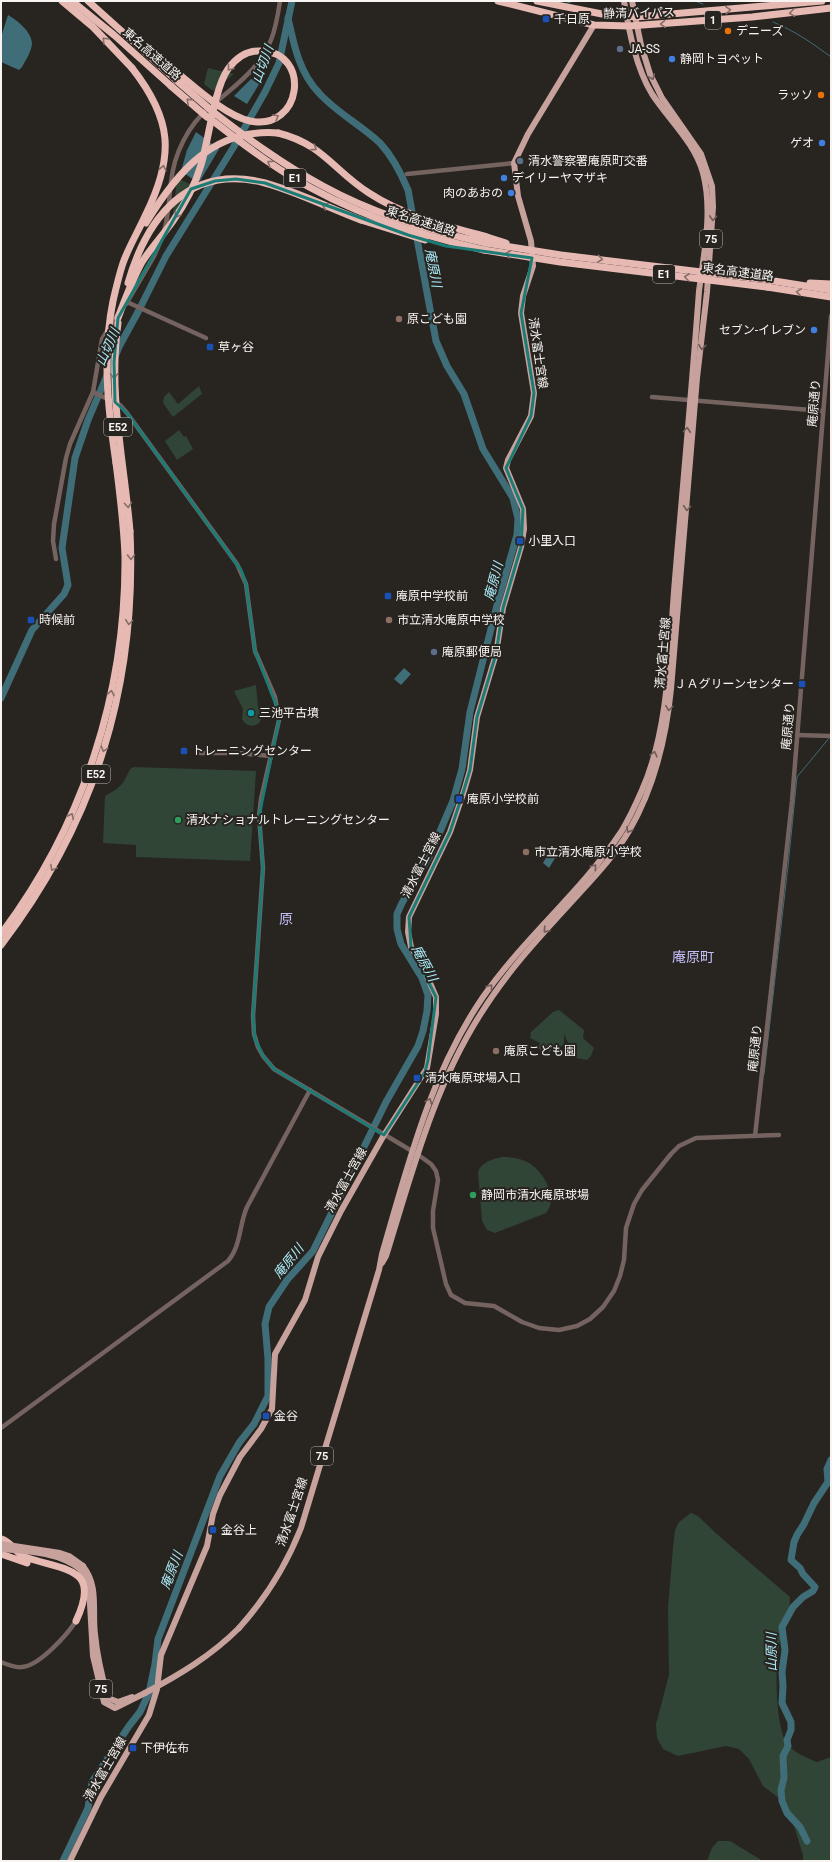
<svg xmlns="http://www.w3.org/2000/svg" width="832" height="1862" viewBox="0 0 832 1862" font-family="Roboto,'Noto Sans JP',sans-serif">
  <rect width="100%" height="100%" fill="#282420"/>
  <g fill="#304535">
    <path d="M 208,68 L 234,74 L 213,91 L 204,84 Z"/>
    <path d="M 177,178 L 194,186 L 178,215 L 173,214 Z"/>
    <path d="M 199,386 L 202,394 L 173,417 L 163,403 L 164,397 L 169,392 L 178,404 Z"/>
    <path d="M 179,430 L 184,437 L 186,436 L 193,449 L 177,460 L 165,441 Z"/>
    <path d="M 256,685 L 258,707 L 263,716 L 259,723 C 252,728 246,726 242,719 L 243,709 L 234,691 Z"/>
    <path d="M 134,767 L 256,771 L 250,861 L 136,857 L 136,845 L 103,843 L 105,796 C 121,787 122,786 130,769 Z"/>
    <path d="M 559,1010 L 584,1030 L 583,1038 L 594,1048 L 591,1056 L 587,1060 L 576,1058 L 570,1049 L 571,1045 L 567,1041 L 564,1034 L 564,1044 L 554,1053 L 552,1050 L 549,1052 L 544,1046 L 541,1050 L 538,1048 L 540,1043 L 530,1038 L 531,1034 L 530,1033 L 553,1012 Z"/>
    <path d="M 502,1157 C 511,1157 520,1158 529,1163 C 543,1171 559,1198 546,1213 L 495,1233 L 487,1230 L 482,1221 L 478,1172 C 481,1162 493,1159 502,1157 Z"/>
    <path d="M 691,1513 L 698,1516 L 719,1536 L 790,1597 C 790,1616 781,1633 778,1651 C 775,1671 776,1725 786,1742 C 792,1752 807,1758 817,1762 L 831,1757 L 831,1861 L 803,1861 L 803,1855 L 790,1813 L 784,1802 L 763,1786 L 749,1759 L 739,1749 L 726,1746 L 678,1756 L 663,1749 L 657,1738 L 656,1724 L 669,1675 L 668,1608 L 673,1547 L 675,1530 L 679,1522 Z"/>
    <path d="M 718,1841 L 730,1841 L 763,1861 L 707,1861 L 712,1848 Z"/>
  </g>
  <g fill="#3f6e78">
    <path d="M 8,15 C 17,20 32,32 32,44 C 31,52 26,60 22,67 L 19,70 L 1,62 L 1,37 Z"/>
    <path d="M 251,79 L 261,81 L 247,104 L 234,96 Z"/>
    <path d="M 196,132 L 219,149 L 200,181 L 197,182 L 181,171 L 187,150 Z"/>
    <path d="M 404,668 L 411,674 L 401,685 L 394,679 Z"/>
    <path d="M 550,851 L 557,855 L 549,868 L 543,863 Z"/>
  </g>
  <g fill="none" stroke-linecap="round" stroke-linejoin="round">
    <g stroke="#3f6e78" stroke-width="1">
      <path d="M 695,1 L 703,4"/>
      <path d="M 567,3 L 574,1"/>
      <path d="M 773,22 C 795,31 812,43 831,57"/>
      <path d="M 764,1074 L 788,866 L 797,777 L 830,737"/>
    </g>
    <g stroke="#3f6e78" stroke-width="7">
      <path d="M 1,698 L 32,630 L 64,594 L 68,585 L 62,548 L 75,458 L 88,420 L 120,345 L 138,312 L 166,256 L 233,148 L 265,92 L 279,63 L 292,1"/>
      <path d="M 807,1841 L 800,1827 L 787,1813 L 782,1801 L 781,1790 L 784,1778 L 783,1756 L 788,1746 L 787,1740 L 791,1730 L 791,1722 L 782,1703 L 783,1686 L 782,1672 L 785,1650 L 782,1627 L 793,1607 L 803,1597 L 813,1591 L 815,1587 L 803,1574 L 800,1568 L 791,1560 L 794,1542 L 797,1535 L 804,1524 L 814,1503 L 828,1482 L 827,1469 L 831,1460"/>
      <path d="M 63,1861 L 88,1808 L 92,1782 L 129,1726 L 140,1712 L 149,1693 L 155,1664 L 158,1639 L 220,1476 L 239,1443 L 254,1424 L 268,1396 L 268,1359 L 265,1324 L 269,1307 L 287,1280 L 313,1251 L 386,1102 L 418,1046 L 423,1031 L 427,1011 L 428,995 L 422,978 L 401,944 L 397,929 L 397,914 L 402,903 L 429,857 L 453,801 L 462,769 L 470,712 L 498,601 L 517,535 L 518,519 L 513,498 L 483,449 L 464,394 L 447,366 L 436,341 L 408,190 C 401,173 393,157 380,143 C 361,125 337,113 319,93 C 299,72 294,45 288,18"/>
    </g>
    <g stroke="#756360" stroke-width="4.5">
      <path d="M 216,102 C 237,85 261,66 271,40 C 276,28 278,14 280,1"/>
      <path d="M 407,174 L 514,163"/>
      <path d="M 164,231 C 169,215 169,198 171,182 C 174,154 188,125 210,107"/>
      <path d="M 127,302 L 206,338"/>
      <path d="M 126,304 L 154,256 L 162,238"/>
      <path d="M 93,392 L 120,405 L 127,413 L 237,564 L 246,584 L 255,651 L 275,697 L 279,720 L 261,799 L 259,816 L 263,868 L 253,1016 L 254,1034 L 258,1047 L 263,1056 L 274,1069 L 417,1154 L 431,1164 L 436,1171 L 438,1180 L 433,1211 L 433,1228 L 446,1284 L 451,1295 L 465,1303 L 494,1306 L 522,1322 L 539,1328 L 559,1330 L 577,1326 L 590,1319 L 603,1307 L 614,1291 L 620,1276 L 624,1260 L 626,1228 L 634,1204 L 642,1190 L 671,1154 L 679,1146 L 696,1138 L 779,1135"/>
      <path d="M 652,397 L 823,411"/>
      <path d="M 56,559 L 53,541 L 54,524 L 66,458 L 70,444 L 93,392 L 102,339 L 118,314"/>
      <path d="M 797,735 L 831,736"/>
      <path d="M 200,753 L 238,753 L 271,756"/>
      <path d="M 755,1136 L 792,801 L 831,316"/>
      <path d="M 1,1428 L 228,1261 C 241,1246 239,1225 247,1207 L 310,1090"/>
      <path d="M 1,1662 C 8,1665 15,1668 22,1667 C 39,1666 67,1635 76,1621"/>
    </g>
    <g stroke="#c7a19c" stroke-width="6">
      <path d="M 382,1263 L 386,1256 C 412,1173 433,1089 480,1015 C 507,971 542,934 576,897 C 595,876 615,855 629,831 C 654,788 666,739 671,689 L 697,378 L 707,292 L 713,207 L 712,186 L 701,154 L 662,98 L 650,74 L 641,45 L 632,1"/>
      <path d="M 83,1566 C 99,1586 92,1610 95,1634 C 97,1656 102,1677 108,1698 L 118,1702 L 132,1697"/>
      <path d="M 80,1569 L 89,1587 L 93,1656 L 104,1702 L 115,1708 L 145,1693"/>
      <path d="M 239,1628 C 266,1598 286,1566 301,1528 L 379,1270 L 382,1254 C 408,1165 430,1074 483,997 C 524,938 581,892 621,832 C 629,819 636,804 642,790 C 670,727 669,647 675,579 C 683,483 692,387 699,291 C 704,253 713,211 703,173 C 695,143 669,120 652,94 C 636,68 629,31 624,1"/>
      <path d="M 70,1861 L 101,1797 L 149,1715 L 157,1689 L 161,1655 L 207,1546 L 213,1514 L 220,1495 L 240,1457 L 261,1429 L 272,1409 L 275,1354 L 305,1300 L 318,1257 L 341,1211 L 384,1135 L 427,1068 L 436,1014 L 436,997 L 424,969 L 411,947 L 408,932 L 409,917 L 450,832 L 464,791 L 470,770 L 477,717 L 496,654 L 503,608 L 521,547 L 524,529 L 523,509 L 506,468 L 508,460 L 531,416 L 534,393 L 521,313 L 523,296 L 533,266 L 531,241 L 518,196 L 514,163 L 528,134 L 594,25"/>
    </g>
    <g stroke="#e7b9b3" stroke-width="7">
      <path d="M 62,1 L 93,27 L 132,68"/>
      <path d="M 72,1 L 114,35 L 171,86"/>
      <path d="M 88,1 L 176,80"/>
      <path d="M 498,1 L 594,25 L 629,26 L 752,17 L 831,8"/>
      <path d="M 537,1 L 602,14 L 636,17 L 822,1"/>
      <path d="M 158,58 L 180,75"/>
      <path d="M 212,111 C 247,138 283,165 323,186 C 374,214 430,231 486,243"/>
      <path d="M 208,117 C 234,137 259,157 287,174 C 348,212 415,234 484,250"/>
      <path d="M 278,133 C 323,144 334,171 369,193 C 404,216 447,226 487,237"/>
      <path d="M 361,220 L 425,240"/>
      <path d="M 768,280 L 831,290"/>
      <path d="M 810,283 L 831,284"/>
      <path d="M 767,287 L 831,297"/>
      <path d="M 1,934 C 83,825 126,693 125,557 C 124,526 120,494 116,463"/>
      <path d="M 1,945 C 95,822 137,686 130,531"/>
      <path d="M 1,1539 C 12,1542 15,1553 25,1557 C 64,1571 102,1566 76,1621"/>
      <path d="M 1,1554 L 27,1563"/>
    </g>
    <g stroke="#c7a19c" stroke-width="6">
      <path d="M 1,1544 L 60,1553 L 69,1556 L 83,1566"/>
      <path d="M 1,1549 C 27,1551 59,1552 80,1569"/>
      <path d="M 145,1693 C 179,1675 211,1656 239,1628"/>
    </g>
    <g stroke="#e7b9b3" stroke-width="7">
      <path d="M 176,80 L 212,111"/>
      <path d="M 171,86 L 207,117"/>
      <path d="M 146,223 C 177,172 213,128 278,133"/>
      <path d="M 487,237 L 506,243"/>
      <path d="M 486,243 L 561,255 L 768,280"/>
      <path d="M 484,250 L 560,262 L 767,287"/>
      <path d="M 128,283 C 147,217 189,163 265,183 C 298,192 329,208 361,220"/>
      <path d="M 118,318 C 125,299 132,280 142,262 C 151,248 163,235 173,221 C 185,204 195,185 201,165 C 209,139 214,89 228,69 C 236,58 247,50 261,51 C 312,52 302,132 250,121 C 227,116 198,90 180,75"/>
      <path d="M 118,323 C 108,395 124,460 130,531"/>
      <path d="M 116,463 C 108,410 102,355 113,301 C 116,288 119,275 123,263 C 129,246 139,230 146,214 C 175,155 172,119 132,68"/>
    </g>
  </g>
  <defs><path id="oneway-chevron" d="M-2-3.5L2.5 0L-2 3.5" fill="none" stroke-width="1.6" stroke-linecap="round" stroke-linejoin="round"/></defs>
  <g stroke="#886e6a">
    <use href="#oneway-chevron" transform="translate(728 10) rotate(-5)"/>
    <use href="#oneway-chevron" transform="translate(792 13) rotate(173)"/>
    <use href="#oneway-chevron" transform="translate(663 24) rotate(177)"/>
    <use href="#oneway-chevron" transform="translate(105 40) rotate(-135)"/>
    <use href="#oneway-chevron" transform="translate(230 68) rotate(128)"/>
    <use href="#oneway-chevron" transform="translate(189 101) rotate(-139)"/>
    <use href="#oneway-chevron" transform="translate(276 117) rotate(-30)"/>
    <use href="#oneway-chevron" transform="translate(314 148) rotate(33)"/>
    <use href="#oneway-chevron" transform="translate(270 163) rotate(-146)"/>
    <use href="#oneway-chevron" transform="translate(163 168) rotate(-79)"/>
    <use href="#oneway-chevron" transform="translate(325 206) rotate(-158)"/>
    <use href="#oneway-chevron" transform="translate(177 215) rotate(123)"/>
    <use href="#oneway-chevron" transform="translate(508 254) rotate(-170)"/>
    <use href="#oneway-chevron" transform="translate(600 259) rotate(6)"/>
    <use href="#oneway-chevron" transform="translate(687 277) rotate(-173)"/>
    <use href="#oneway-chevron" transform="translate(799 292) rotate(-171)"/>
    <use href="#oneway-chevron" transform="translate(114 376) rotate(89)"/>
    <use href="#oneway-chevron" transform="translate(128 505) rotate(85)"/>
    <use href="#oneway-chevron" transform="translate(131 557) rotate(89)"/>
    <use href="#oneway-chevron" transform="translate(129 622) rotate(95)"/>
    <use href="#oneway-chevron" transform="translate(111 693) rotate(-79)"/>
    <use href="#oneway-chevron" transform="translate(104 749) rotate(107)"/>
    <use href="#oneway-chevron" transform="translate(71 816) rotate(-65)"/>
    <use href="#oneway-chevron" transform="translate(53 868) rotate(119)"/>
  </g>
  <g stroke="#705c58">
    <use href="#oneway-chevron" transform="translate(652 77) rotate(66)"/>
    <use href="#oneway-chevron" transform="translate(713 218) rotate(93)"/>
    <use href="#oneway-chevron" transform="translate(702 347) rotate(96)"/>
    <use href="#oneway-chevron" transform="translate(687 430) rotate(-85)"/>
    <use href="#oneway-chevron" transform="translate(687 508) rotate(95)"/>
    <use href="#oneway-chevron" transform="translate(669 708) rotate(97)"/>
    <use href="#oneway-chevron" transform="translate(654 754) rotate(-76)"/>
    <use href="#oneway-chevron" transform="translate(629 830) rotate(121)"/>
    <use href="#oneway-chevron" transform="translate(594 867) rotate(-49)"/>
    <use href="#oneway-chevron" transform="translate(546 930) rotate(132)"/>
    <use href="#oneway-chevron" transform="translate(490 987) rotate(-54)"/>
    <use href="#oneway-chevron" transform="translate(429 1101) rotate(-70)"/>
  </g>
  <path fill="none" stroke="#1b7c75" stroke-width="3" stroke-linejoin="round" d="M 236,179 L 265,183 L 408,235 L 446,246 L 532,258 L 521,313 L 534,393 L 531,416 L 506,468 L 523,509 L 521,547 L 503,608 L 496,654 L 477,717 L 470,770 L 463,793 L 450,832 L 409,917 L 411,947 L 436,997 L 428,1060 L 425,1072 L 384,1135 L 274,1069 L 263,1056 L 255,1039 L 253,1016 L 263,868 L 259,816 L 279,720 L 278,710 L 255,651 L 246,584 L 241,570 L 127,413 L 115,402 L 114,362 L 118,318 L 191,189 L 215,181 Z"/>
  <g fill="#1a4fb4" stroke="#282420" stroke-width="1.5">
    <rect x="542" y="15" width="8" height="8" rx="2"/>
    <rect x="206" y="343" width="8" height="8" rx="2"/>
    <rect x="516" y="537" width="8" height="8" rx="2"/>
    <rect x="384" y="592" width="8" height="8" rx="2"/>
    <rect x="27" y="616" width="8" height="8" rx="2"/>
    <rect x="798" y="680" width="8" height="8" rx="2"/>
    <rect x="180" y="747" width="8" height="8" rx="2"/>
    <rect x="455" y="795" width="8" height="8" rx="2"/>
    <rect x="413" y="1074" width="8" height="8" rx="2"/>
    <rect x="262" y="1412" width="8" height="8" rx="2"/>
    <rect x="209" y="1526" width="8" height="8" rx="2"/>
    <rect x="129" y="1744" width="8" height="8" rx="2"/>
  </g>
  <g fill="#e8710a" stroke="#282420" stroke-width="1.5">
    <circle cx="728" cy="31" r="4"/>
    <circle cx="821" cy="95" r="4"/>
  </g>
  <g fill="#5c6f8a" stroke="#282420" stroke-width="1.5">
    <circle cx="620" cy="49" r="4"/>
    <circle cx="520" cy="161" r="4"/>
    <circle cx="434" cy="652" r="4"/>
  </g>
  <g fill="#3f7fe0" stroke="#282420" stroke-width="1.5">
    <circle cx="672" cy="59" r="4"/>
    <circle cx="822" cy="143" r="4"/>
    <circle cx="504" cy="178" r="4"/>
    <circle cx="511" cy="193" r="4"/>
    <circle cx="814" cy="330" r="4"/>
  </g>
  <g fill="#8d6e63" stroke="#282420" stroke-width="1.5">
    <circle cx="399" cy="319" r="4"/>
    <circle cx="389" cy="620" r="4"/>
    <circle cx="526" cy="852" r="4"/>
    <circle cx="496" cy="1051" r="4"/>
  </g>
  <circle fill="#0f9aa8" stroke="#282420" stroke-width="1.5" cx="251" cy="713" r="4"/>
  <g fill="#2e9e5b" stroke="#282420" stroke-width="1.5">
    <circle cx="178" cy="820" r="4"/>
    <circle cx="473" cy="1195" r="4"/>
  </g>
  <g text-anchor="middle" stroke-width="4" stroke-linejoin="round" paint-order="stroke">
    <g fill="#282420" stroke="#b9b6b3" stroke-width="1">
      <rect x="705" y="11" width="16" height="18" rx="3"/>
      <rect x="284" y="169" width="22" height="18" rx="3"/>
      <rect x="700" y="230" width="22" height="18" rx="3"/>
      <rect x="653" y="265" width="22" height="18" rx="3"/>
      <rect x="104" y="418" width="28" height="18" rx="3"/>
      <rect x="82" y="765" width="28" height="18" rx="3"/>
      <rect x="311" y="1447" width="22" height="18" rx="3"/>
      <rect x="90" y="1680" width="22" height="18" rx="3"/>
    </g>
    <g font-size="11" font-weight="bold" fill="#f7f4f2">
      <text x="713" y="24">1</text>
      <text x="295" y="182">E1</text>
      <text x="711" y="243">75</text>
      <text x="664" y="278">E1</text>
      <text x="118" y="431">E52</text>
      <text x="96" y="778">E52</text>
      <text x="322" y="1460">75</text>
      <text x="101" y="1693">75</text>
    </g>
    <g font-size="12" fill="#f7f4f2" stroke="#282420">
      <text transform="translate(639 13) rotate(-1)" y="4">静清バイパス</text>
      <text transform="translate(152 54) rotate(41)" y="4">東名高速道路</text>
      <text transform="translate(421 221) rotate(18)" y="4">東名高速道路</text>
      <text transform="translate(738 272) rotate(7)" y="4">東名高速道路</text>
      <text transform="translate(538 353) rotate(82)" y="4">清水富士宮線</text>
      <text transform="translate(814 403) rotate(-85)" y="4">庵原通り</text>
      <text transform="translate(663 653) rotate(-85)" y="4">清水富士宮線</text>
      <text transform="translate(788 726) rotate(-85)" y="4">庵原通り</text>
      <text transform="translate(421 865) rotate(-63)" y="4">清水富士宮線</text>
      <text transform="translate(755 1048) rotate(-84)" y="4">庵原通り</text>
      <text transform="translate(346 1180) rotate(-61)" y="4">清水富士宮線</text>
      <text transform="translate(292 1512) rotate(-71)" y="4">清水富士宮線</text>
      <text transform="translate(105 1769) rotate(-60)" y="4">清水富士宮線</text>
    </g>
    <g font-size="12" fill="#f7f4f2" stroke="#282420" text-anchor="start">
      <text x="554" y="23">千日原</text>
      <text x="736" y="35">デニーズ</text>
      <text x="628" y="53">JA-SS</text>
      <text x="680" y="63">静岡トヨペット</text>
      <text x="813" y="99" text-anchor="end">ラッソ</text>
      <text x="814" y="147" text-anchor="end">ゲオ</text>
      <text x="528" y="165">清水警察署庵原町交番</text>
      <text x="512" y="182">デイリーヤマザキ</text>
      <text x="503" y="197" text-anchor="end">肉のあおの</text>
      <text x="407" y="323">原こども園</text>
      <text x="806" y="334" text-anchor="end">セブン-イレブン</text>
      <text x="218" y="351">草ヶ谷</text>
      <text x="528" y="545">小里入口</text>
      <text x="396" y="600">庵原中学校前</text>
      <text x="39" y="624">時候前</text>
      <text x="397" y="624">市立清水庵原中学校</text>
      <text x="442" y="656">庵原郵便局</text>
      <text x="794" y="688" text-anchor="end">ＪＡグリーンセンター</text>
      <text x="259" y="717">三池平古墳</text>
      <text x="192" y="755">トレーニングセンター</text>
      <text x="467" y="803">庵原小学校前</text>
      <text x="186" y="824">清水ナショナルトレーニングセンター</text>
      <text x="534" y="856">市立清水庵原小学校</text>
      <text x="504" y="1055">庵原こども園</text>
      <text x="425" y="1082">清水庵原球場入口</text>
      <text x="481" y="1199">静岡市清水庵原球場</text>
      <text x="274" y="1420">金谷</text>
      <text x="221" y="1534">金谷上</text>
      <text x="141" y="1752">下伊佐布</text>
    </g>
    <g font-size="13" font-style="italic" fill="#abecf9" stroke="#282420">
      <text transform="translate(262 64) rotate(-70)" y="5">山切川</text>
      <text transform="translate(434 268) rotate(79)" y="5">庵原川</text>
      <text transform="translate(107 347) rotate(-66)" y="5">山切川</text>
      <text transform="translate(493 581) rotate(-75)" y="5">庵原川</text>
      <text transform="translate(425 963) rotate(62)" y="5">庵原川</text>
      <text transform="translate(288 1261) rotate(-51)" y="5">庵原川</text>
      <text transform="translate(171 1570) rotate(-69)" y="5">庵原川</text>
      <text transform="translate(771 1652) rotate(-91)" y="5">山原川</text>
    </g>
    <g font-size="14" fill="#c4bef7" stroke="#282420">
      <text x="286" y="924">原</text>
      <text x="693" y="962">庵原町</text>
    </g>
  </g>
  <rect width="832" height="1862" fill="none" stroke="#f7f4f2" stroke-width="4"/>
</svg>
